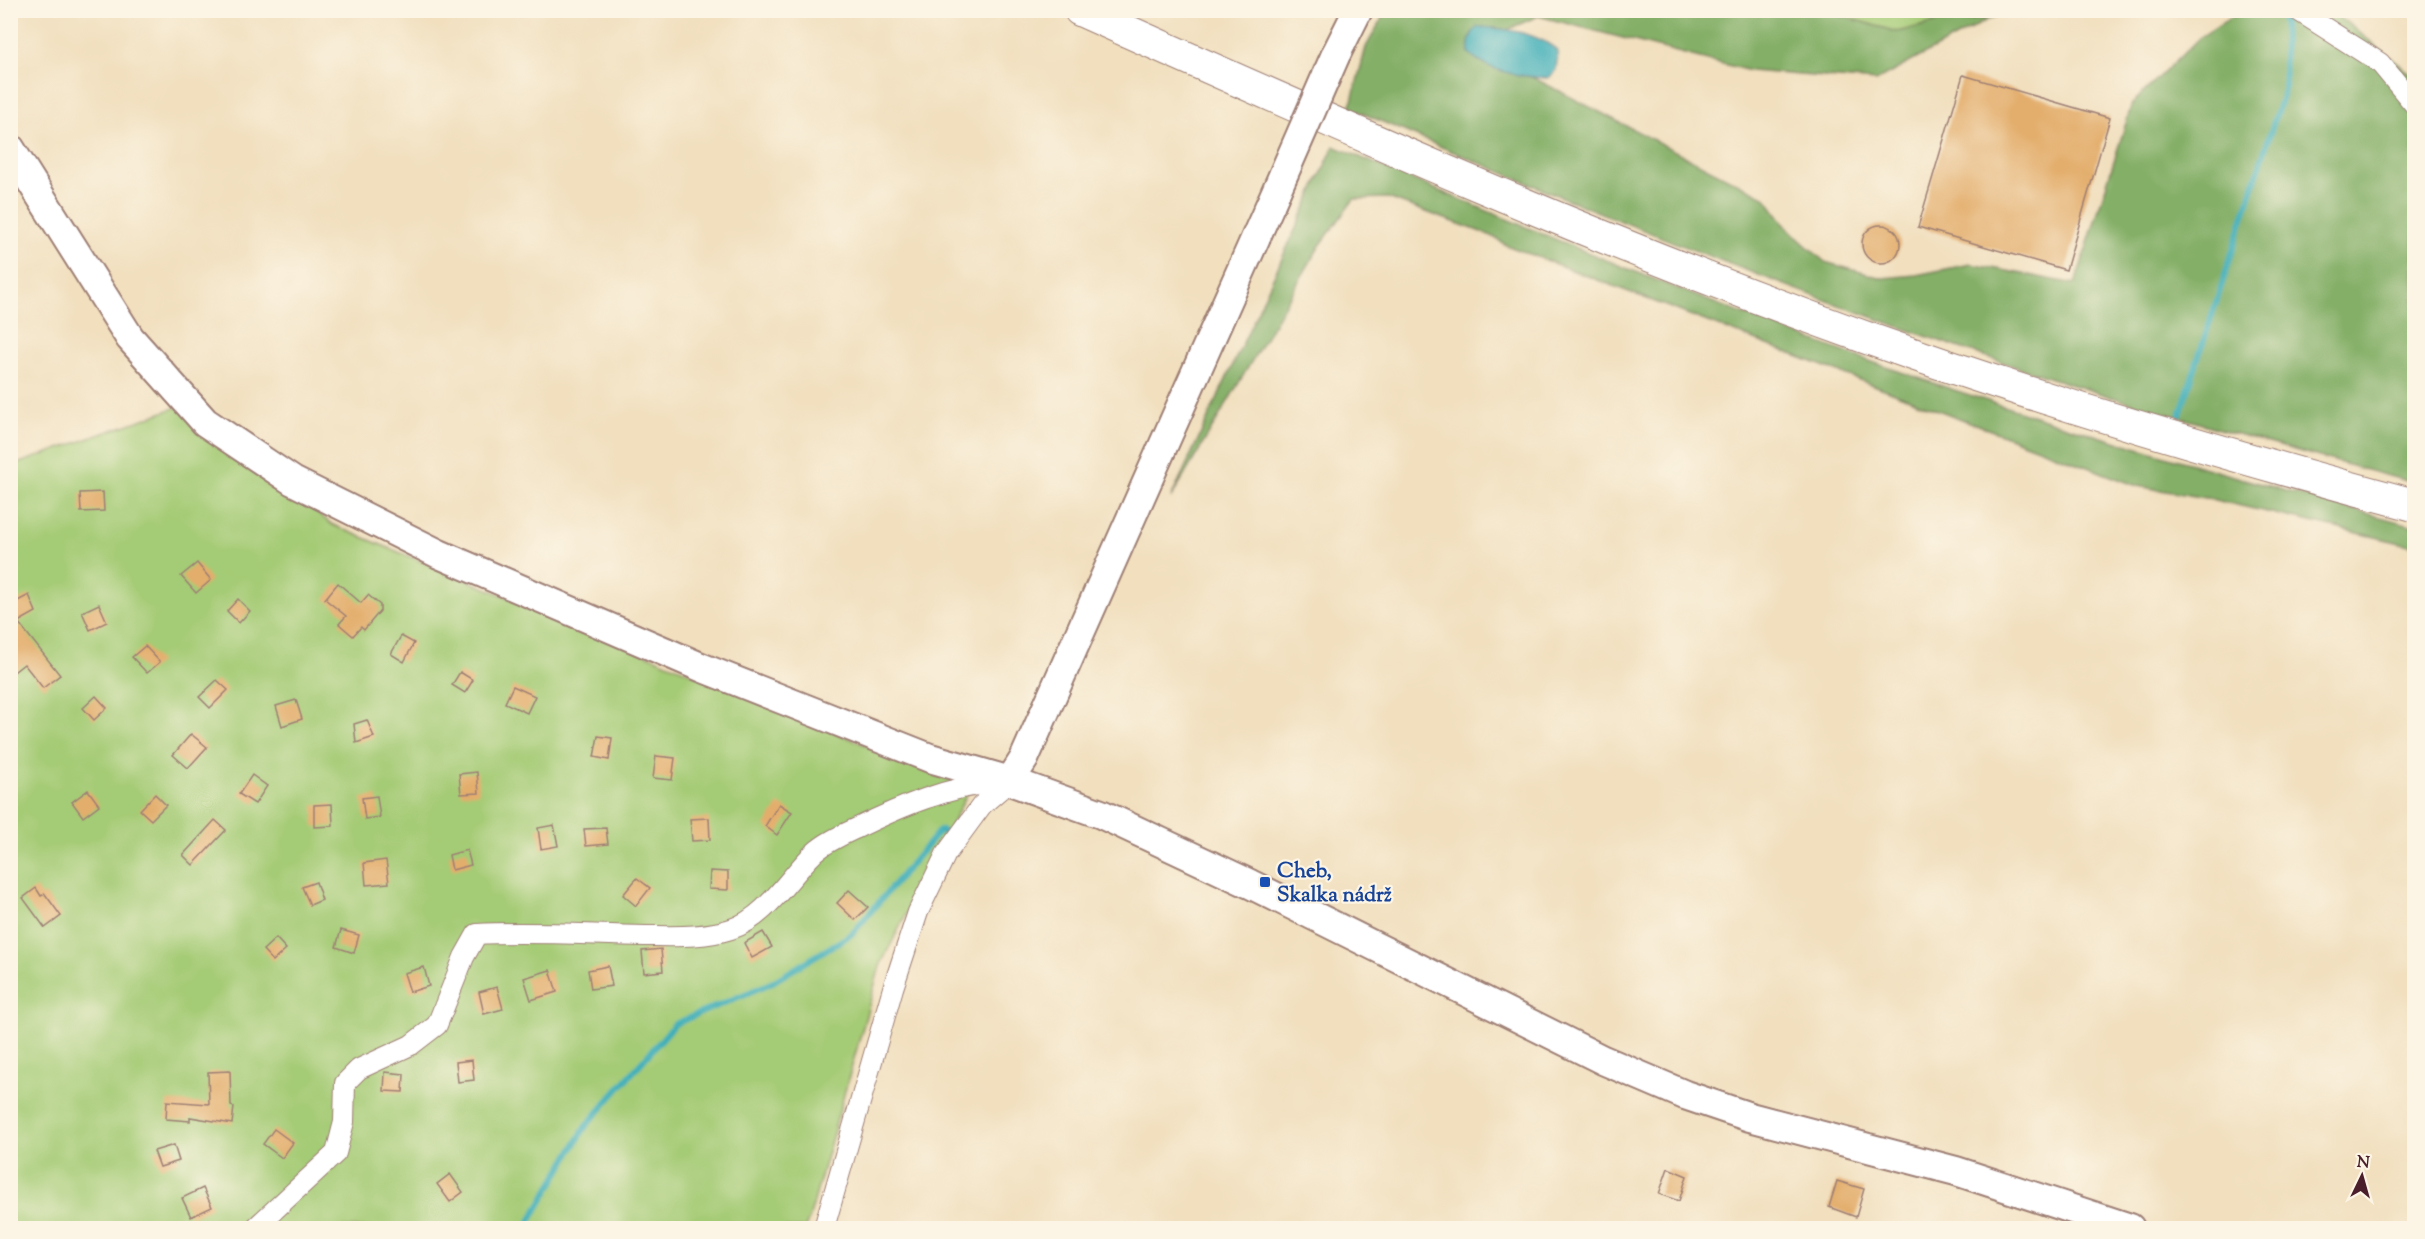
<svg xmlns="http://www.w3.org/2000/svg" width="2425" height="1239" viewBox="0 0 2425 1239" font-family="'Sorts Mill Goudy',serif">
  <rect width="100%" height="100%" fill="#fcf5e5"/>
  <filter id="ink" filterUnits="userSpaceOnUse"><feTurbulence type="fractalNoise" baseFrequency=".0167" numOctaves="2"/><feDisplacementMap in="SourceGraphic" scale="12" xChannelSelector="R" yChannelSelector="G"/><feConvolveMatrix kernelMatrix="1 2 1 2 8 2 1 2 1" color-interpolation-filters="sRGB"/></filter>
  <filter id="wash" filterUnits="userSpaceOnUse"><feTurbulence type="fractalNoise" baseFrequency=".008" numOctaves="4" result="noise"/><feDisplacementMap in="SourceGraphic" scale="24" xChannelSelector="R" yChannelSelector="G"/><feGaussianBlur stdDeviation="1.35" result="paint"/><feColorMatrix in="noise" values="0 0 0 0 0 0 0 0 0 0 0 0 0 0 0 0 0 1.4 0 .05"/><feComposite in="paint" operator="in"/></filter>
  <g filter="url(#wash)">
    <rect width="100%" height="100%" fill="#f1dfbe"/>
    <g fill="#a4cb75" stroke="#777550" stroke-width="1.5">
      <path d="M 1821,11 L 2011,11 L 1989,19 L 1942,21 L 1897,32 Z"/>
      <path d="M 177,407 L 333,525 L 970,788 L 880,966 L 810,1216 L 805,1228 L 11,1228 L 11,466 Z"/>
    </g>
    <g fill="#83af66" stroke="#666748" stroke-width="1.5">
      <path d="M 1821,10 L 1897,32 L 1942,21 L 1989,19 L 1876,81 L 1750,71 L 1538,16 L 1507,30 L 1495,28 L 1471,35 L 1469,53 L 1493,67 L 1532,77 L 1766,198 L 1788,229 L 1825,262 L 1882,278 L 1916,275 L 1971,264 L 2075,284 L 2132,104 L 2199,38 L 2240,11 L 2332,11 L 2414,76 L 2414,483 C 2232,434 2050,382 1872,317 C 1696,254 1523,182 1350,108 L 1366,47 L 1386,11 Z"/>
      <path d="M 1334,146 C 1507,220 1681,293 1858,357 C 2041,422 2227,476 2414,526 L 2414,546 L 2206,498 L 2137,486 L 1506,245 L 1492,236 L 1388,198 L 1354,199 L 1319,247 L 1171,498 Z"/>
    </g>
    <path fill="#3fafb9" stroke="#446772" stroke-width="1.5" d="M 1478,27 C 1504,28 1538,33 1558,51 L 1556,70 L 1548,78 C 1523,77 1488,72 1469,53 C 1468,43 1470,33 1478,27 Z"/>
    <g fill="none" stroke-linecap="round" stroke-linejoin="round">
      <g stroke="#3fafb9" stroke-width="6">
        <path d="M 2180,415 L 2285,87 L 2283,10"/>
        <path d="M 526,1228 L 586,1126 L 675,1024 L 771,983 L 852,934 L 940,830 L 953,838"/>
      </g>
    </g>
    <g id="blocks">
      <g fill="#e3ad6c">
        <path d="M 1963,75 L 2110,118 L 2066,270 L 1918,227 Z"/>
        <circle cx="1881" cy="244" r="19"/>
        <path d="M 103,492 L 104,511 L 81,512 L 80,493 Z"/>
        <path d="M 197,563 L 211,580 L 196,593 L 181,576 Z"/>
        <path d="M 338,583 L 361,603 L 368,595 L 380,605 L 380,611 L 364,630 L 361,627 L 353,636 L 339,624 L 346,616 L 325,599 Z"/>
        <path d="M 29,595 L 36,612 L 18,622 L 60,675 L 43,688 L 24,664 L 10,675 L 10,605 Z"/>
        <path d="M 238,599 L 250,611 L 239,623 L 227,611 Z"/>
        <path d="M 99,604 L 107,622 L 90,630 L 82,612 Z"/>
        <path d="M 401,636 L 414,643 L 404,662 L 391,654 Z"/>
        <path d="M 145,646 L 160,662 L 147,673 L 132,657 Z"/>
        <path d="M 460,672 L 473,680 L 465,693 L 452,685 Z"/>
        <path d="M 217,680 L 228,690 L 210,708 L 199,697 Z"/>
        <path d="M 513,686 L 535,696 L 527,713 L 505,703 Z"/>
        <path d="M 96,696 L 107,708 L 94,720 L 83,708 Z"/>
        <path d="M 296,700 L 302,719 L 282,726 L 276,706 Z"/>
        <path d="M 367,720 L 374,737 L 356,743 L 354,724 Z"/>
        <path d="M 191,734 L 207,747 L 188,768 L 173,755 Z"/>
        <path d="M 598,736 L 612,738 L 609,760 L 594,757 Z"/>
        <path d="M 656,756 L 675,758 L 672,780 L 653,778 Z"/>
        <path d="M 477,772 L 479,793 L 461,794 L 459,774 Z"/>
        <path d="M 252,775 L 267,786 L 255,804 L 239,794 Z"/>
        <path d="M 88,790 L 99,805 L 83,817 L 72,802 Z"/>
        <path d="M 155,794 L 166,805 L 151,820 L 140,810 Z"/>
        <path d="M 377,796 L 380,817 L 365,819 L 362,798 Z"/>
        <path d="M 332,804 L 333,826 L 314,827 L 314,805 Z"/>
        <path d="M 779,804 L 792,812 L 777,835 L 765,826 Z"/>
        <path d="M 709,818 L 710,840 L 692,841 L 690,819 Z"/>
        <path d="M 215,820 L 226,830 L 193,865 L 183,855 Z"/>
        <path d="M 554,825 L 558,846 L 541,849 L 538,828 Z"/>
        <path d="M 606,828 L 608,844 L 586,846 L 584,829 Z"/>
        <path d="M 467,850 L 471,865 L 452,870 L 449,855 Z"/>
        <path d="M 386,860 L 389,883 L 366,885 L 364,863 Z"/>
        <path d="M 710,871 L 728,872 L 728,890 L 709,889 Z"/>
        <path d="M 637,878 L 650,888 L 636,906 L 623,895 Z"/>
        <path d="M 316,882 L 322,900 L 310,905 L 302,887 Z"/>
        <path d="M 36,888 L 41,896 L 45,894 L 61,916 L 45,928 L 23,898 Z"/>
        <path d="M 849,890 L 868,907 L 855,920 L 837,903 Z"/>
        <path d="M 341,930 L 359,935 L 354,953 L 336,947 Z"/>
        <path d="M 763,932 L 772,947 L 752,958 L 744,943 Z"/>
        <path d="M 276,938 L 286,949 L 273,961 L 263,950 Z"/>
        <path d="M 661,949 L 663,971 L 644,973 L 642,951 Z"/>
        <path d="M 608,966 L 612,986 L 591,989 L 588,970 Z"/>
        <path d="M 424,967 L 429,986 L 410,992 L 404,973 Z"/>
        <path d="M 550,970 L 557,992 L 531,1000 L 524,978 Z"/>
        <path d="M 497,987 L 503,1009 L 484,1014 L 479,992 Z"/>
        <path d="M 472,1060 L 474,1080 L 458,1082 L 456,1062 Z"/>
        <path d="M 230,1071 L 231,1106 L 234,1107 L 232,1124 L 190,1117 L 190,1121 L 166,1119 L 167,1101 L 209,1104 L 208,1072 Z"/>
        <path d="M 385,1072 L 404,1074 L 403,1092 L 384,1091 Z"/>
        <path d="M 274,1129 L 293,1143 L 282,1158 L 263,1144 Z"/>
        <path d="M 174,1145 L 179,1161 L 160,1167 L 154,1151 Z"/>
        <path d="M 1668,1168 L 1687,1176 L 1679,1201 L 1659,1194 Z"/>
        <path d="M 450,1174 L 463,1192 L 450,1202 L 437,1184 Z"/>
        <path d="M 1837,1181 L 1864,1189 L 1856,1217 L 1829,1207 Z"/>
        <path d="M 203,1188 L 212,1207 L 191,1217 L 182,1198 Z"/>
      </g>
    </g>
  </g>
  <g filter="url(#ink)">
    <use href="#blocks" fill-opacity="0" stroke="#9e7f74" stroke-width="1.5"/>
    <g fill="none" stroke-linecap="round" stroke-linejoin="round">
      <g stroke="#9e7f74" stroke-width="22">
        <g id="street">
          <path d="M 2297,10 L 2380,63 L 2414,104"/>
          <path d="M 255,1228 L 336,1153 L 344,1122 L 345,1083 L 359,1069 L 411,1045 L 437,1025 L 464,957 L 477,934 C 533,931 589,935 645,936 C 673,936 703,938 731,929 C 767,917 788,878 814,853 C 826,842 842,835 857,828 C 902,806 947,787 998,782"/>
          <path d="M 824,1228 L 893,988 L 918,912 L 946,854 L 982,805 L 1010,781"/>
        </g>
      </g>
      <g stroke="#9e7f74" stroke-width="32">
        <g id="secondary">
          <path d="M 1336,54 L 1358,10"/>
          <path d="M 10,148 L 130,338 L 205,422 L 293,481 L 439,554 L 703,668 L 930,758 L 1010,781 L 1101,814 L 1250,884 L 1603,1060 L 1685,1095 L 1750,1117 L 1956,1171 L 2130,1228"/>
          <path d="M 1010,781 L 1024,759 L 1271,203"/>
        </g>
      </g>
      <g stroke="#9e7f74" stroke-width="34">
        <path id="primary" d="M 1080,10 C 1339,126 1599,242 1867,338 C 2047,402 2230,456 2414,505"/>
      </g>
      <use href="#street" stroke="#fff" stroke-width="20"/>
      <use href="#secondary" stroke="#fff" stroke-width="28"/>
      <use href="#primary" stroke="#fff" stroke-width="32"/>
      <g stroke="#9e7f74" stroke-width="32" stroke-linecap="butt">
        <path id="secondary-bridge" d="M 1271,203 L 1336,54"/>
      </g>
      <use href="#secondary-bridge" stroke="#fff" stroke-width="28"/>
    </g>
  </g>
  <rect fill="#1a4fb4" stroke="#fcf5e5" stroke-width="2" x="1259" y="876" width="12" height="12" rx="3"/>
  <g text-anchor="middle" stroke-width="4.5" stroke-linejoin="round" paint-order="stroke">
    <g font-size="21" font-weight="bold" fill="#164399" stroke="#fcf5e5" text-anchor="start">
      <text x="1277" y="877">Cheb,<tspan x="1277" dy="24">Skalka nádrž</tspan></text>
    </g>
  </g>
  <rect width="2425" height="1239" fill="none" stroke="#fcf5e5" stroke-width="36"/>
  <g transform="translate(2362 1176) rotate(5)" stroke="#fcf5e5" stroke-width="4.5" paint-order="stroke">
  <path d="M0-4.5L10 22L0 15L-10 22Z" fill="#4a1f2b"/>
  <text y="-9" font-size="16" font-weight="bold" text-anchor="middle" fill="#4a1f2b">N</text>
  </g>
</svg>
